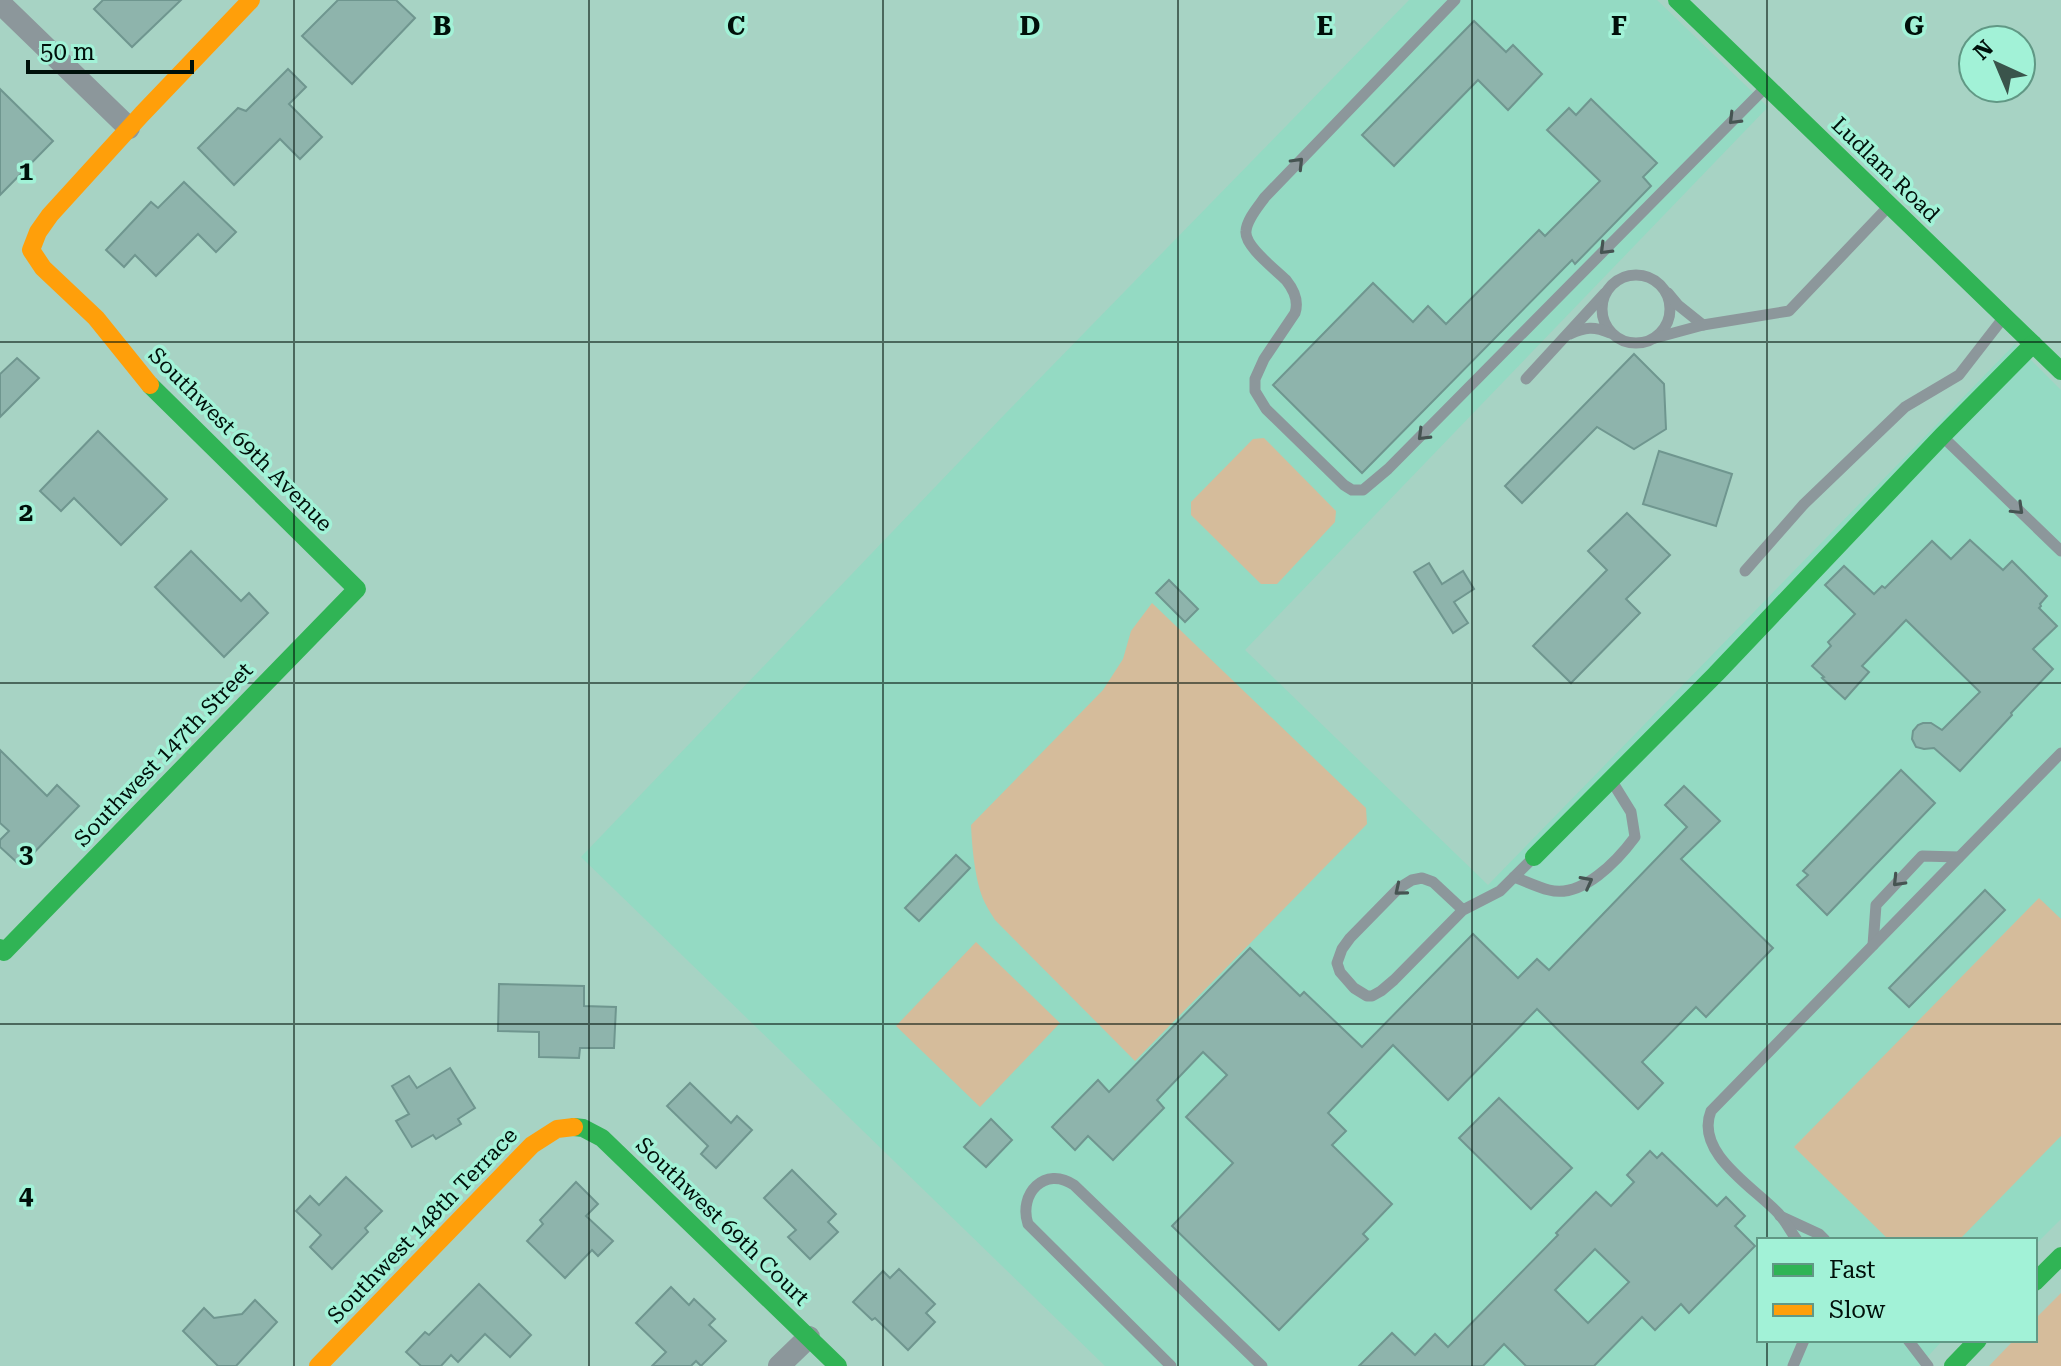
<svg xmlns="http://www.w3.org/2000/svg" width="2061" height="1366" viewBox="0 0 2061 1366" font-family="'Roboto Serif',serif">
  <rect width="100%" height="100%" fill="#a7d3c4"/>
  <path fill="#94dac3" d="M 1409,0 L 1657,0 L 1768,107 L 1245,650 L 1488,885 L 2015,344 L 2061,390 L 2061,1219 L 2035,1245 L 2035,1240 L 1759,1240 L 1759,1340 L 1943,1340 L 1919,1366 L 1105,1366 L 581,857 L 1005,414 Z"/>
  <g fill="#d5bc9b">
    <path d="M 1264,438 L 1336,511 L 1335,522 L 1277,584 L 1261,584 L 1191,515 L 1191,502 L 1253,439 Z"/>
    <path d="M 1152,603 L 1366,808 L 1367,824 L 1135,1061 L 995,920 C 992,915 988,909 985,903 C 975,883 972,847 971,825 L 1103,690 L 1123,659 L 1131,631 Z"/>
    <path d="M 2039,898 L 2061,919 L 2061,1136 L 1959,1240 L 1889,1240 L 1794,1147 Z"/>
    <path d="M 976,942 L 1060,1023 L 980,1107 L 896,1026 Z"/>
    <path d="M 2061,1293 L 2061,1366 L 1989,1366 L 2014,1340 L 2035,1340 L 2035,1319 Z"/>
  </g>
  <g fill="#8eb4ac" stroke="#6f968f" stroke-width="2" fill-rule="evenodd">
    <path d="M 103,0 L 181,0 L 132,47 L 94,9 Z"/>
    <path d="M 338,0 L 396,0 L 415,18 L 352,84 L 302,36 Z"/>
    <path d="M 1474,21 L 1506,52 L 1513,45 L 1542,74 L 1508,110 L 1478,80 L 1394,166 L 1362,135 Z"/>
    <path d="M 288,69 L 306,87 L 289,104 L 322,137 L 300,159 L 280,139 L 234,185 L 198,148 L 238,108 L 246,111 Z"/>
    <path d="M 0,89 L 53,141 L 0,195 Z"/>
    <path d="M 1591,99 L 1657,163 L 1643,177 L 1651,186 L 1575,264 L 1572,260 L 1362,473 L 1273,385 L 1373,283 L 1413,322 L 1428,306 L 1446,324 L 1539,230 L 1545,236 L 1600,181 L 1547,130 L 1569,108 L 1576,115 Z"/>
    <path d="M 184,182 L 236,232 L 216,252 L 198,234 L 156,276 L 135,255 L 124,267 L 106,250 L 151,202 L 158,208 Z"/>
    <path d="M 1634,354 L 1664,384 L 1666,429 L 1634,449 L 1597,427 L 1522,503 L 1505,486 Z"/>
    <path d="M 17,358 L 39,378 L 0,417 L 0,374 Z"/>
    <path d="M 98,431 L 167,499 L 121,545 L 74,498 L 61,511 L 40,491 Z"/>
    <path d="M 1659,451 L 1732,474 L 1716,526 L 1643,504 Z"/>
    <path d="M 1627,513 L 1670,555 L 1626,599 L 1640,613 L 1571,683 L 1533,646 L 1607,570 L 1588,551 Z"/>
    <path d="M 1970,540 L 2003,570 L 2012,561 L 2047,596 L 2040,604 L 2041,606 L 2039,608 L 2057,626 L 2033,649 L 2053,669 L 2011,713 L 2012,715 L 1960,771 L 1934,748 L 1924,749 L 1916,747 L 1912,739 L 1913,731 L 1918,725 L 1923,723 L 1931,723 L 1942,730 L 1980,692 L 1906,620 L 1862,666 L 1869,672 L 1845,699 L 1822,678 L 1824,677 L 1812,666 L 1831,646 L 1828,642 L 1855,614 L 1825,585 L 1844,566 L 1874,594 L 1882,586 L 1885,588 L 1932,541 L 1951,559 Z"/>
    <path d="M 191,551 L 241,601 L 249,593 L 268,613 L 224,657 L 155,587 Z"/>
    <path d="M 1429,563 L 1442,584 L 1463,571 L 1474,589 L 1454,602 L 1468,623 L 1453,633 L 1414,572 Z"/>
    <path d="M 1169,580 L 1198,609 L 1185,622 L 1156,593 Z"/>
    <path d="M 0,750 L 47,796 L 57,785 L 79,806 L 21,866 L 0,847 L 0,840 L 9,831 L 0,823 Z"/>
    <path d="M 1901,770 L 1935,803 L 1827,915 L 1797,885 L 1808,875 L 1803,871 Z"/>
    <path d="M 1684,786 L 1720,821 L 1681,859 L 1773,948 L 1706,1017 L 1696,1007 L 1642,1062 L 1663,1083 L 1638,1109 L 1537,1009 L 1448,1100 L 1393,1045 L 1328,1113 L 1346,1131 L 1332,1145 L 1392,1204 L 1363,1234 L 1368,1239 L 1279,1330 L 1172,1226 L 1233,1163 L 1186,1117 L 1227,1075 L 1203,1052 L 1157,1100 L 1164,1108 L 1113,1160 L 1088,1136 L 1075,1150 L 1052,1127 L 1098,1080 L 1109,1092 L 1250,948 L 1300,996 L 1304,992 L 1362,1047 L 1473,934 L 1518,978 L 1537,959 L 1549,970 L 1687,827 L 1665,805 Z"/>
    <path d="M 956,855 L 970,868 L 919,921 L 905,908 Z"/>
    <path d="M 1985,890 L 2005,910 L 1909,1007 L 1889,988 Z"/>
    <path d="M 499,984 L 584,986 L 584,1006 L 616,1007 L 614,1048 L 580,1048 L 579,1058 L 539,1057 L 539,1032 L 498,1031 Z"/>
    <path d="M 450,1068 L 475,1108 L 458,1119 L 461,1124 L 436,1139 L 433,1135 L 412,1147 L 396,1121 L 409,1114 L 392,1086 L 409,1076 L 417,1088 Z"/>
    <path d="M 690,1083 L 731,1123 L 737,1116 L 752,1130 L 716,1168 L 701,1154 L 708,1146 L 667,1106 Z"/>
    <path d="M 1499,1098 L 1572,1168 L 1531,1209 L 1459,1138 Z"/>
    <path d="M 991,1119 L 1012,1140 L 986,1167 L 964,1147 Z"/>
    <path d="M 1650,1151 L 1657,1158 L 1662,1153 L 1717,1206 L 1726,1197 L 1745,1216 L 1735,1226 L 1755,1246 L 1689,1313 L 1681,1304 L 1655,1330 L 1642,1317 L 1594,1366 L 1526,1366 L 1504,1344 L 1483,1366 L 1359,1366 L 1392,1333 L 1415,1355 L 1435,1334 L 1448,1347 L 1558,1235 L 1556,1233 L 1596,1192 L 1611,1206 L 1634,1182 L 1627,1175 ZM 1595,1249 L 1629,1282 L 1588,1323 L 1555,1290 Z"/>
    <path d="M 792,1170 L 836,1214 L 828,1222 L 838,1232 L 810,1259 L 788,1237 L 796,1230 L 764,1198 Z"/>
    <path d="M 346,1177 L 382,1211 L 365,1228 L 368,1232 L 332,1269 L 310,1247 L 321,1235 L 296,1211 L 310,1196 L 319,1205 Z"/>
    <path d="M 576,1182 L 598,1204 L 586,1216 L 613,1241 L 598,1256 L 592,1250 L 565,1278 L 527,1241 L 543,1224 L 540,1220 Z"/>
    <path d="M 899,1269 L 935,1304 L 926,1313 L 935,1322 L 908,1350 L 875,1318 L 872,1320 L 853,1302 L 883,1271 L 890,1278 Z"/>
    <path d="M 479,1284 L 531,1335 L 510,1357 L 485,1334 L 458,1362 L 451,1355 L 441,1366 L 421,1366 L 406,1352 L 425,1332 L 429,1335 Z"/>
    <path d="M 671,1287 L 689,1305 L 694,1299 L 715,1319 L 709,1325 L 726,1341 L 701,1366 L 696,1361 L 691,1366 L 652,1366 L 666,1352 L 636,1323 Z"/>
    <path d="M 255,1300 L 277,1322 L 236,1366 L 218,1366 L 183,1331 L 204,1308 L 214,1318 L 242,1314 Z"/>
  </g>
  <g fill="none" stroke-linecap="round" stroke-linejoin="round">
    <g stroke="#8c979b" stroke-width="11">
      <path d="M 1455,0 L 1265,197 C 1258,207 1247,219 1246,231 C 1244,246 1275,269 1286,280 C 1294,290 1299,301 1295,313 L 1264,359 L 1255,379 L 1255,391 L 1266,409 L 1344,485 L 1352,490 L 1363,490 L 1388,469 L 1766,87"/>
      <circle cx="1636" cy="309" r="34"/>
      <path d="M 1668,293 L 1678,305 L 1703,325"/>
      <path d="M 1570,334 C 1585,327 1594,326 1610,333"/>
      <path d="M 1655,338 L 1703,325 L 1789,311 L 1889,206"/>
      <path d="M 1526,379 L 1605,293"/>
      <path d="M 1943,437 L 2061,551"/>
      <path d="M 1745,571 L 1804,504 L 1905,407 L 1959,375 L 2004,317"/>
      <path d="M 1514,877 C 1525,881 1537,887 1549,890 C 1582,899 1618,860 1635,837 L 1631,812 L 1613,783"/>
      <path d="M 1463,910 L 1433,882 L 1422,878 L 1412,880 L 1399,888 L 1350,938 L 1342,949 L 1337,963 L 1340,972 L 1354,988 L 1367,996 L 1372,996 L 1381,991 L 1394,980 L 1463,910 L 1500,891 L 1534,857"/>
      <path d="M 1873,945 L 1876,905 L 1922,856 L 1959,857"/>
      <path d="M 1780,1216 L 1819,1234 L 1825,1240"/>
      <path d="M 1797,1240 C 1791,1232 1786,1222 1779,1214 C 1755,1188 1694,1153 1711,1111 L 2061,753"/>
      <path d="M 1908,1340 L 1928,1366"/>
      <path d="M 1171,1366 L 1028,1224 C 1018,1194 1045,1165 1074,1185 L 1262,1366"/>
      <path d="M 1793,1366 L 1804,1340"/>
    </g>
    <g stroke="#8c979b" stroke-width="22">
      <path d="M 0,3 L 129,128"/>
      <path d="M 779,1366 L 809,1337"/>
    </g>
    <g stroke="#30b455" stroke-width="18">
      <path d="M 1677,0 L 2061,371"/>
      <path d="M 1534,857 L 1716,674 L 1942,436 L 2033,344"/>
      <path d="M 0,948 L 4,952 L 357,589 L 150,385"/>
      <path d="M 574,1127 L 583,1128 L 602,1138 L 838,1366"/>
      <path d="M 2035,1282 L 2061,1256"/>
      <path d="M 1953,1366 L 1978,1340"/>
    </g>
    <g stroke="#ff9f0a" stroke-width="18">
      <path d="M 150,385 L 96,318 L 43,268 L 31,250 L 38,232 L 50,215 L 142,114 L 251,0"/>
      <path d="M 318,1366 L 532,1145 L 557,1129 L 574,1127"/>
    </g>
  </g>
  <defs><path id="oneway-chevron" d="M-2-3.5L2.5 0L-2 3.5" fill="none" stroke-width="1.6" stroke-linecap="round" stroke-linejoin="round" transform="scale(2)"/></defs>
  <g stroke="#465452">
    <use href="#oneway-chevron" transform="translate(1734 119) rotate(135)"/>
    <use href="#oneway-chevron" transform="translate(1298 163) rotate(-46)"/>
    <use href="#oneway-chevron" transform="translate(1605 249) rotate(135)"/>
    <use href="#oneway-chevron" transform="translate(1423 435) rotate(135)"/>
    <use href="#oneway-chevron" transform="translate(2018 509) rotate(44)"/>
    <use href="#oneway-chevron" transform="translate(1898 881) rotate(134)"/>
    <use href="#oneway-chevron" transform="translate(1587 882) rotate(-28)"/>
    <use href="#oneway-chevron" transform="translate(1400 890) rotate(140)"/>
  </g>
  <path fill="none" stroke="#00100a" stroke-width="2" stroke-opacity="0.55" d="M 294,0 L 294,1366M 589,0 L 589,1366M 883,0 L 883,1366M 1178,0 L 1178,1366M 1472,0 L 1472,1366M 1767,0 L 1767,1240M 0,342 L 2061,342M 0,683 L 2061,683M 0,1024 L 2061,1024M 1767,1340 L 1767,1366"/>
  <g text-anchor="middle" stroke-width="7" stroke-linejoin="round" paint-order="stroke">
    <g font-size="22" fill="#00100a" stroke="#a2f2d7">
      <text transform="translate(1886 169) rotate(44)" y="8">Ludlam Road</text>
      <text transform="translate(241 439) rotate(45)" y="8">Southwest 69th Avenue</text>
      <text transform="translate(163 754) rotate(-46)" y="8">Southwest 147th Street</text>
      <text transform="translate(723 1221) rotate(44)" y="8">Southwest 69th Court</text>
      <text transform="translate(422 1225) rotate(-46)" y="8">Southwest 148th Terrace</text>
    </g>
  </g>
  <g font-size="26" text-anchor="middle" font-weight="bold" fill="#00100a" stroke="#a2f2d7" stroke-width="7" stroke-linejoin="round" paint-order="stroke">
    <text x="442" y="35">B</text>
    <text x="736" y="35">C</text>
    <text x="1030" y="35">D</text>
    <text x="1325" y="35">E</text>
    <text x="1619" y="35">F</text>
    <text x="1914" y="35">G</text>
    <text x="26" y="180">1</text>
    <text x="26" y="521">2</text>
    <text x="26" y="863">3</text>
    <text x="26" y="1204">4</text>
  </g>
  <rect x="1757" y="1238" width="280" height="104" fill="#a2f2d7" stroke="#619885" stroke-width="2"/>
  <rect x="1773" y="1264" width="40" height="12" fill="#30b455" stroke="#619885" stroke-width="2"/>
  <text x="1829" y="1278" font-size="24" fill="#00100a">Fast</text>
  <rect x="1773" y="1304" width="40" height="12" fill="#ff9f0a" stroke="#619885" stroke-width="2"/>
  <text x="1829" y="1318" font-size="24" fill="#00100a">Slow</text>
  <g transform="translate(1997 64) rotate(316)"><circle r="38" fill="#a2f2d7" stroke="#619885" stroke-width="2"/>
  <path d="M0-6L14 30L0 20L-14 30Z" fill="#3a544b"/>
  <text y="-12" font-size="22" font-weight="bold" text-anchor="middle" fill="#00100a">N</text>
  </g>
  <path d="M28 60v12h164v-12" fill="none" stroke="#00100a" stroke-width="4"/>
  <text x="40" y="60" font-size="24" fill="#00100a" stroke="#a2f2d7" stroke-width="6" paint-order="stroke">50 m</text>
</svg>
